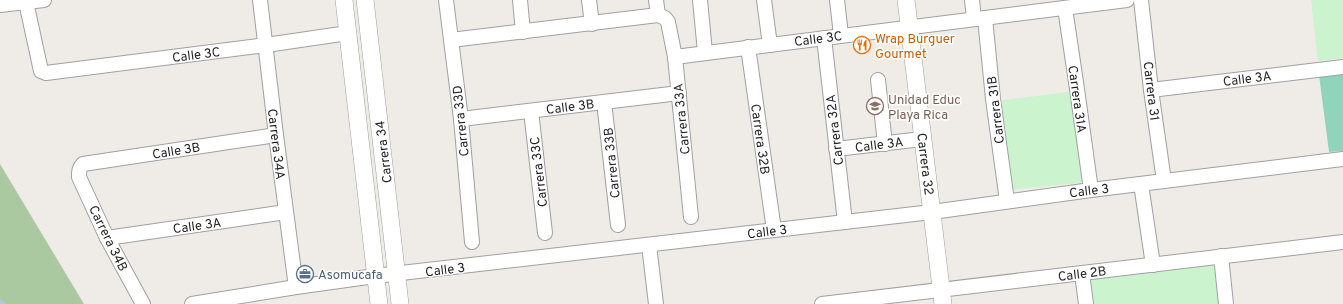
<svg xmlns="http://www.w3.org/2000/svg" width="1343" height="304" viewBox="0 0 1343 304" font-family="Overpass,sans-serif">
  <rect width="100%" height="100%" fill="#efece7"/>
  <path fill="#abc9a1" d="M 0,164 L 84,304 L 0,304 Z"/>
  <g fill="#caf3ce">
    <path d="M 1311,0 L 1343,0 L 1343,58 L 1318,61 Z"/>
    <path d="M 1077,91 L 1087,182 L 1008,190 L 995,101 Z"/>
    <path d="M 1214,256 L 1219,304 L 1092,304 L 1088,273 Z"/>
  </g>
  <path fill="#8fd4bb" d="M 1343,72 L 1343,151 L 1329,152 L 1319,75 Z"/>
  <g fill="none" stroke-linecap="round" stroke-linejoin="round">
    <path stroke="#adccd7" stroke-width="4" d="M 0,301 L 3,304"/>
    <g stroke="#a0a0a0" stroke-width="16">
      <g id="minor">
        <path d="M 260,0 L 276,135 L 296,287"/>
        <path d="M 446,0 L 461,119 L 472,242"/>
        <path d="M 520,0 L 523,32"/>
        <path d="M 589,0 L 592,24"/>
        <path d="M 656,0 L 658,15"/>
        <path d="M 700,0 L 705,52"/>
        <path d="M 764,0 L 770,45"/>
        <path d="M 837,0 L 841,35"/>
        <path d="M 972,0 L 974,19"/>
        <path d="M 1141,0 L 1151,90 L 1164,181"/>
        <path d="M 26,2 L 41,71 L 46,73 L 266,45 L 348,33"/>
        <path d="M 0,5 L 44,0"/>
        <path d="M 1065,8 L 1077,89 L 1091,190"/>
        <path d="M 985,18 L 993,99 L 1007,201"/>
        <path d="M 824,38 L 845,222"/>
        <path d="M 451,40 L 658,15 L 665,18 L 668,22 L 675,57 L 691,217"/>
        <path d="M 748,47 L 774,230"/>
        <path d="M 675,57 L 1127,0"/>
        <path d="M 878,80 L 885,144"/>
        <path d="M 1151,90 L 1343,67"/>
        <path d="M 604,102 L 618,225"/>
        <path d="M 531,111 L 545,233"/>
        <path d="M 461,119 L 679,93"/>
        <path d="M 836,149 L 922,139"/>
        <path d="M 1141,184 L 1153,265"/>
        <path d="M 107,238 L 286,212"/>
        <path d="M 649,245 L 656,304"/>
        <path d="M 1221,256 L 1226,304"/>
        <path d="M 1082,273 L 1086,304"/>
        <path d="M 143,304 L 107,238 L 79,177 C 79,171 79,168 83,164 L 276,135"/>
        <path d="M 192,304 L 296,287 L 375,276 L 932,212 L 1091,190 L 1343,159"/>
        <path d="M 822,304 L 1343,242"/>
      </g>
    </g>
    <g stroke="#a0a0a0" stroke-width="18">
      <g id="tertiary">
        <path d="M 344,0 L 379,304"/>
        <path d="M 365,0 L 400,304"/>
        <path d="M 906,0 L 943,304"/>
      </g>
    </g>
    <use href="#minor" stroke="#fff" stroke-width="14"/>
    <use href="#tertiary" stroke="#fff" stroke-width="17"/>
  </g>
  <defs>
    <g id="restaurant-ring" transform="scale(0.9)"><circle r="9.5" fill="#fff" stroke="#e8710a" stroke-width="1.5"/><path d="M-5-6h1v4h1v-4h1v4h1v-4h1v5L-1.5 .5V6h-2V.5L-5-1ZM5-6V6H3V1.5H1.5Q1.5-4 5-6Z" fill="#e8710a"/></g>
    <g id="school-ring" transform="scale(0.9)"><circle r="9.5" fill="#fff" stroke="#8d6e63" stroke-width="1.5"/><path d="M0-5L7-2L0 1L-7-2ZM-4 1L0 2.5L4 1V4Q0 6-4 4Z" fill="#8d6e63"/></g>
    <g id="office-ring" transform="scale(0.9)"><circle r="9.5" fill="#fff" stroke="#5c6f8a" stroke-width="1.5"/><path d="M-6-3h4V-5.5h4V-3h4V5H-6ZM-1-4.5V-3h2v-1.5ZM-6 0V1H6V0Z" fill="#5c6f8a"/></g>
  </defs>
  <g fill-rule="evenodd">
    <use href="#restaurant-ring" x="862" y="45"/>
    <use href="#school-ring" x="875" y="106"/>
    <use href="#office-ring" x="305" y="274"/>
  </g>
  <g text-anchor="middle" stroke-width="3" stroke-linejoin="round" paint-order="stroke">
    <g font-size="13" fill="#1f1f1f" stroke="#fff">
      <text transform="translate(818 38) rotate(-7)" y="5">Calle 3C</text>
      <text transform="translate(196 54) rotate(-7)" y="5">Calle 3C</text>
      <text transform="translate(1247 78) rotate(-7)" y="5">Calle 3A</text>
      <text transform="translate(1152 91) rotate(83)" y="5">Carrera 31</text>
      <text transform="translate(1078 99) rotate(82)" y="5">Carrera 31A</text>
      <text transform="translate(570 106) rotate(-7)" y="5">Calle 3B</text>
      <text transform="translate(995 110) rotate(-97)" y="5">Carrera 31B</text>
      <text transform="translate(681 119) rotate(-96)" y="5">Carrera 33A</text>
      <text transform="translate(460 121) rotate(-96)" y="5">Carrera 33D</text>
      <text transform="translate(834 130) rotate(-97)" y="5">Carrera 32A</text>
      <text transform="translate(761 139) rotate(82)" y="5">Carrera 32B</text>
      <text transform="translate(277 144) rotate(83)" y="5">Carrera 34A</text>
      <text transform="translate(879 144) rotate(-7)" y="5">Calle 3A</text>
      <text transform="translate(176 150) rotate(-9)" y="5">Calle 3B</text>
      <text transform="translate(383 152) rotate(-97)" y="5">Carrera 34</text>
      <text transform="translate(611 163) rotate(-96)" y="5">Carrera 33B</text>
      <text transform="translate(926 164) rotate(83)" y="5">Carrera 32</text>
      <text transform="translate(538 172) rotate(-97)" y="5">Carrera 33C</text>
      <text transform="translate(1089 190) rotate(-7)" y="5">Calle 3</text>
      <text transform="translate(197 225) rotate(-8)" y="5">Calle 3A</text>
      <text transform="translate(767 231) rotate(-7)" y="5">Calle 3</text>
      <text transform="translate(109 238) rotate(64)" y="5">Carrera 34B</text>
      <text transform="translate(445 269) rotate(-7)" y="5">Calle 3</text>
      <text transform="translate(1082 273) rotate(-7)" y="5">Calle 2B</text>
    </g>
    <g font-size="13" fill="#c56008" stroke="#fff" text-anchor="start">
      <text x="875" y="43">Wrap Burguer<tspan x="875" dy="15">Gourmet</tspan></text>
    </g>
    <g font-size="13" fill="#785e54" stroke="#fff" text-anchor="start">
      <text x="888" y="104">Unidad Educ<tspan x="888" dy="15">Playa Rica</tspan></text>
    </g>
    <g font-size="13" fill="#4e5e75" stroke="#fff" text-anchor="start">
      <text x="318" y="279">Asomucafa</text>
    </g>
  </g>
</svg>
